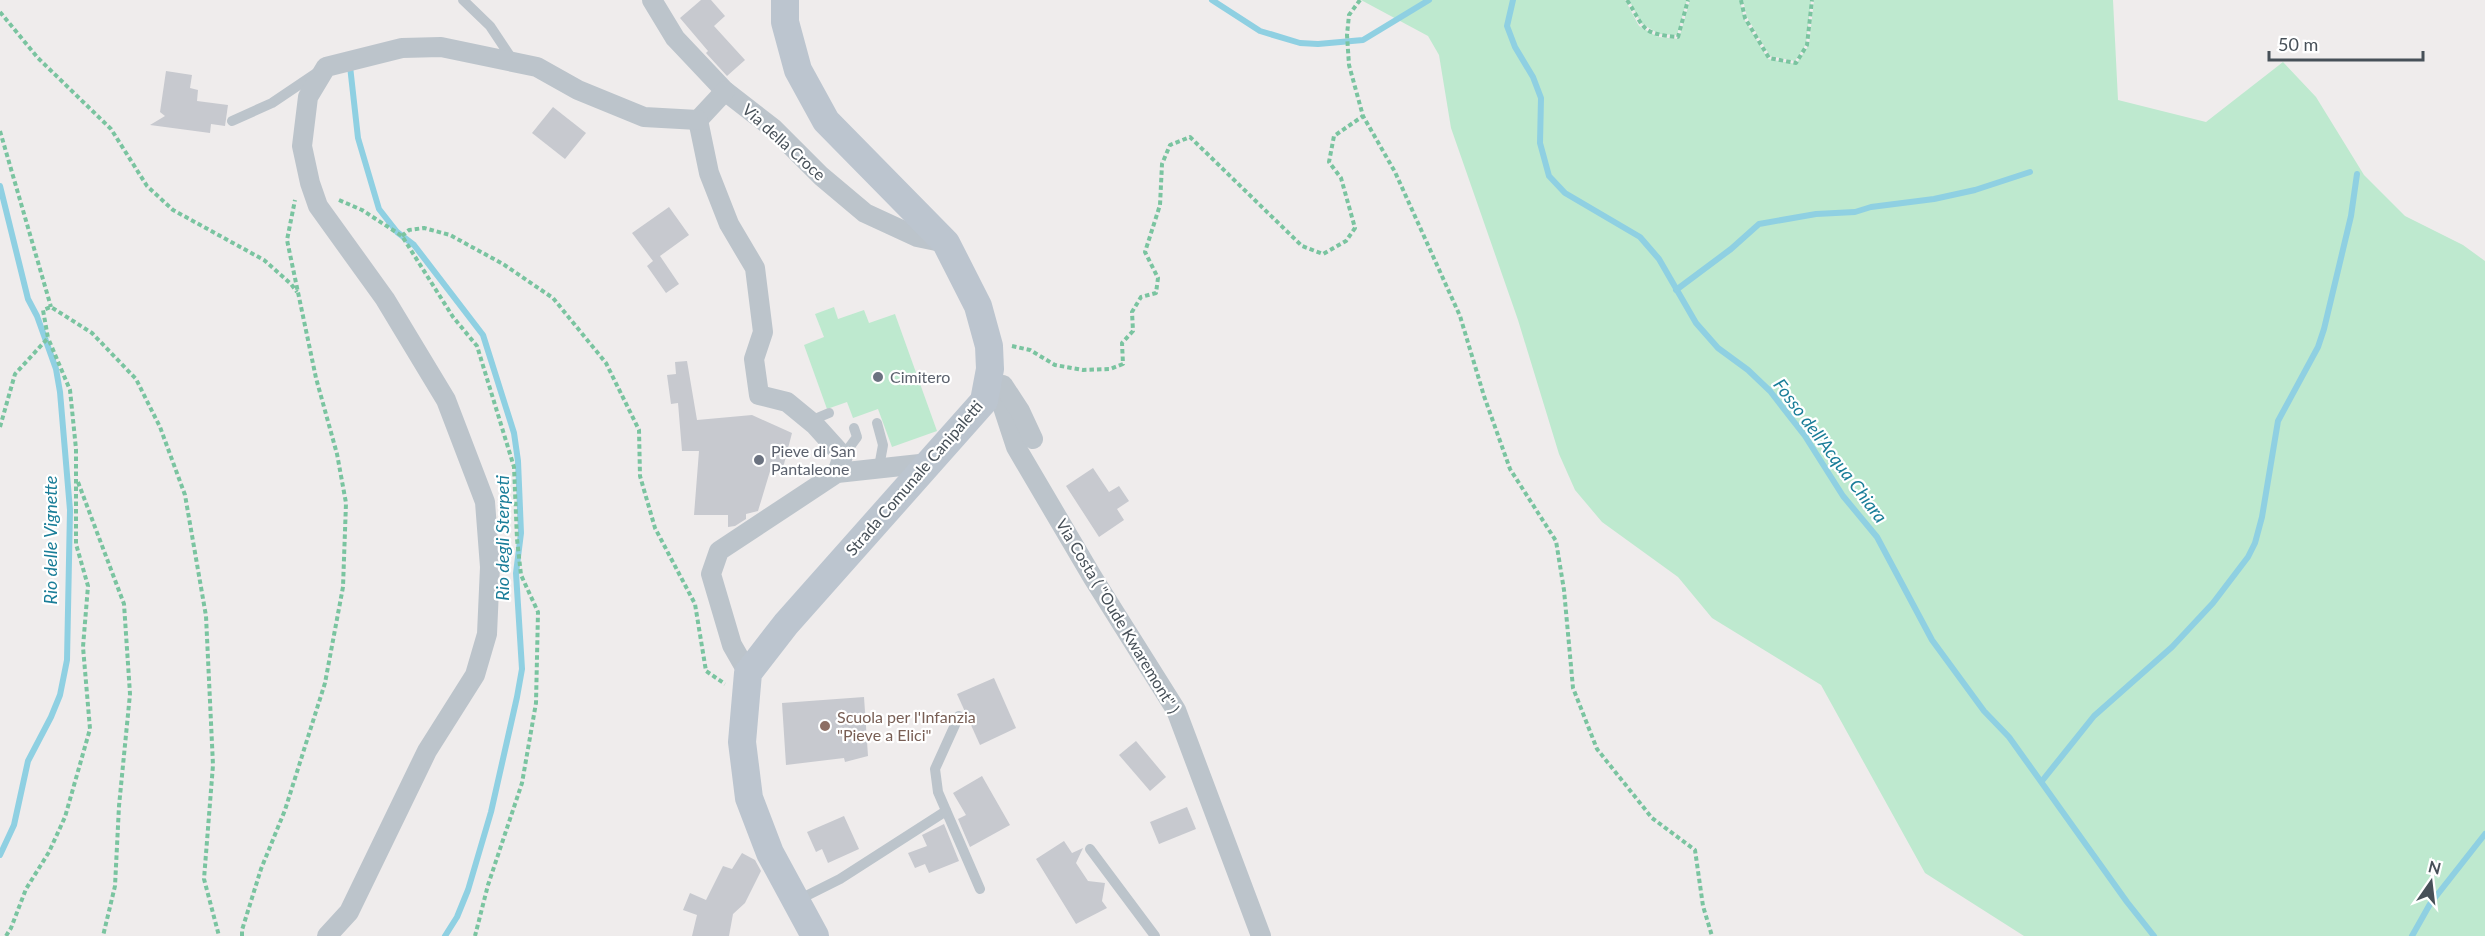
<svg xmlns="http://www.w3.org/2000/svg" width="2485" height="936" viewBox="0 0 2485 936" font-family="Lato,sans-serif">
  <rect width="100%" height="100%" fill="#efecec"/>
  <g fill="#bee9cf">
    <path d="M 1361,0 L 1625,0 L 1639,26 L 1658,37 L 1679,39 L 1690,0 L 1740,0 L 1744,19 L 1768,59 L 1796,64 L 1809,45 L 1814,0 L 2113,0 L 2118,100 L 2206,122 L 2283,62 L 2316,97 L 2364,175 L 2405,216 L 2463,245 L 2485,261 L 2485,936 L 2024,936 L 1925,873 L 1821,685 L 1712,618 L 1678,577 L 1602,522 L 1575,490 L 1559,454 L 1518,320 L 1451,128 L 1439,55 L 1428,36 Z"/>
    <path d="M 1629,0 L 1687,0 L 1677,35 L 1659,34 L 1641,23 Z"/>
    <path d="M 1743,0 L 1811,0 L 1806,44 L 1795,61 L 1770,56 L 1747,17 Z"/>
    <path d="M 834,307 L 838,319 L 864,310 L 869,323 L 895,314 L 937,431 L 892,447 L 878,409 L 853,418 L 847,402 L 827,409 L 804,345 L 824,337 L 815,314 Z"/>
  </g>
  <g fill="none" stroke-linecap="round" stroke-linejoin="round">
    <g stroke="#8fd0e2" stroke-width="6">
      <path d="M 1212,0 L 1260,31 L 1300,43 L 1318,44 L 1363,40 L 1429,0"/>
      <path d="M 1513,0 L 1507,26 L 1515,47 L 1533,77 L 1541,98 L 1540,143 L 1549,176 L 1565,193 L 1640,237 L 1659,259 L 1696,323 L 1718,348 L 1748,370 L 1770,391 L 1805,436 L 1843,496 L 1877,537 L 1932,640 L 1984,711 L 2009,737 L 2127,902 L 2154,936"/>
      <path d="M 350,66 L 358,138 L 379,209 L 397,232 L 414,245 L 483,335 L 514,433 L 518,461 L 521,533 L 516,573 L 522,669 L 517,697 L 491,812 L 468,890 L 457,917 L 445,936"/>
      <path d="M 0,186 L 28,299 L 37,316 L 56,369 L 60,392 L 70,510 L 67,660 L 60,695 L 51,717 L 28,761 L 14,825 L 0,855"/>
      <path d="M 1676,290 L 1731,249 L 1759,224 L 1816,214 L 1855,212 L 1871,207 L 1934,199 L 1975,190 L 2030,172"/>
      <path d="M 2042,781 L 2094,716 L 2172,647 L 2213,603 L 2248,557 L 2255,543 L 2262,517 L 2278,421 L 2318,347 L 2324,329 L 2351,216 L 2357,174"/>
      <path d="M 2412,936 L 2430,904 L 2485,834"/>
    </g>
  </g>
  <g fill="#c7c9cf">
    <path d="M 701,0 L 711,0 L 725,16 L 714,26 L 745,60 L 727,76 L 706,53 L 708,51 L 680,18 Z"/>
    <path d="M 166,71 L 192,75 L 190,88 L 198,90 L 197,101 L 228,105 L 225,126 L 211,124 L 210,133 L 150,125 L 165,116 L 160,112 Z"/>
    <path d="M 553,107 L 586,133 L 565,159 L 532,133 Z"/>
    <path d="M 669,207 L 689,235 L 660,256 L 679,284 L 666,293 L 647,266 L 653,261 L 632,233 Z"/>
    <path d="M 687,361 L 697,420 L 752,415 L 792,433 L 783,468 L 771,468 L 758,511 L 746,514 L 746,519 L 735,526 L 728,527 L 728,515 L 694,515 L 699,451 L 682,451 L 678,403 L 671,404 L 667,375 L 676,374 L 675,362 Z"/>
    <path d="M 1093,468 L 1109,492 L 1119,486 L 1129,501 L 1117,509 L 1124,520 L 1099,537 L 1066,486 Z"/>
    <path d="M 994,678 L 1016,728 L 980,745 L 957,694 Z"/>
    <path d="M 864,697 L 868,756 L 845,762 L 844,758 L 786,765 L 782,703 Z"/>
    <path d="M 1136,741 L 1166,777 L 1150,791 L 1119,755 Z"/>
    <path d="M 982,776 L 1010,825 L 970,847 L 958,819 L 966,815 L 953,793 Z"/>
    <path d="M 1187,807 L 1196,829 L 1159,844 L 1150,822 Z"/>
    <path d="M 844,816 L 859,849 L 828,863 L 822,849 L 816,852 L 807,832 Z"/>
    <path d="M 944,824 L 959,861 L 929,873 L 925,864 L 915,868 L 908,853 L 927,846 L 922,835 Z"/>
    <path d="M 1064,841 L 1072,853 L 1083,848 L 1076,863 L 1088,881 L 1105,883 L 1102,901 L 1107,908 L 1076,924 L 1036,859 Z"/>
    <path d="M 742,853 L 755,860 L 761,871 L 745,903 L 733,914 L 729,936 L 692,936 L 697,915 L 683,910 L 690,893 L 706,900 L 723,866 L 732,869 Z"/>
  </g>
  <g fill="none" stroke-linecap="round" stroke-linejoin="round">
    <g stroke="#7ac4a0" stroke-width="4" stroke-dasharray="4.5 3" stroke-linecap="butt">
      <path d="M 1360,0 L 1349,15 L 1347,35 L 1349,65 L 1363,116 L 1395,172 L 1460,316 L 1484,396 L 1510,469 L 1556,541 L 1564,590 L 1573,688 L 1597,749 L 1652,818 L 1695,850 L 1703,906 L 1712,936"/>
      <path d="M 1627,0 C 1645,28 1640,34 1678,37 L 1688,0"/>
      <path d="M 1741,0 L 1745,18 L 1769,58 L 1796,63 L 1807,45 L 1812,0"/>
      <path d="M 0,12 L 38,58 L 111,129 L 147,186 L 173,210 L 264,260 L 291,284 L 297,292"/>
      <path d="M 0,131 L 51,307"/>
      <path d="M 339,200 L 362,210 L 402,236 L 453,317 L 477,346 L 514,467 L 517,539 L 521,575 L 538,612 L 536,703 L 522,783 L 488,885 L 475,936"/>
      <path d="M 402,236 L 409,230 L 424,228 L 450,235 L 503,264 L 553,298 L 606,363 L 639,430 L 640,476 L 655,528 L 695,604 L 706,671 L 725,684"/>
      <path d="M 1012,346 L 1030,350 L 1055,365 L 1083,370 L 1110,369 L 1123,364 L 1122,343 L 1133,331 L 1132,312 L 1141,297 L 1156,293 L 1158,278 L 1145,252 L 1160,205 L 1162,164 L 1170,145 L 1190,137 L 1302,246 L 1323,254 L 1346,241 L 1355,228 L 1341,178 L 1329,162 L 1334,136 L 1363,116"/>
      <path d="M 0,427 L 15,374 L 48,338 L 43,310 L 51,307 L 92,333 L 136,379 L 160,427 L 185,495 L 206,616 L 213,765 L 204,879 L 219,936"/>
      <path d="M 78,482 L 124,604 L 130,694 L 119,806 L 115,886 L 103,936"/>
      <path d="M 6,936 L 11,928 L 26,889 L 49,852 L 65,817 L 90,729 L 83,647 L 88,586 L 76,544 L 76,449 L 70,390 L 48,338"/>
      <path d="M 242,936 L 242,930 L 261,869 L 285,810 L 325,683 L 343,587 L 346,503 L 337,454 L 316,378 L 287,240 L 295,200"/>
    </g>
    <g stroke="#bcc4cb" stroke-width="10">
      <path d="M 463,0 L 490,26 L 514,62"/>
      <path d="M 232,121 L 272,103 L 318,72"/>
      <path d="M 810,421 L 829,413"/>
      <path d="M 877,423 L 883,445 L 879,467"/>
      <path d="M 843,456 L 857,437 L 854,428"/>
      <path d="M 959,716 L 935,769 L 938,792 L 980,889"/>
      <path d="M 1090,849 L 1155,936"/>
      <path d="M 796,901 L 840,879 L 946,811"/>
    </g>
    <g stroke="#bcc4cb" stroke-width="20">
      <path d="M 652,0 L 675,38 L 725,91 L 774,129 L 821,176 L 865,213 L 917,237 L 946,243"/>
      <path d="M 725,91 L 698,120 L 709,173 L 729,224 L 755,268 L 763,332 L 754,359 L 759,395 L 787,402 L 815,425 L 843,456 L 837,473"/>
      <path d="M 991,371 L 1016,447 L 1093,578 L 1176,710 L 1261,936"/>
      <path d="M 1003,385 L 1020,411 L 1033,439"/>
      <path d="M 748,673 L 732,645 L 711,574 L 719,551 L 837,473 L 929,463"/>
      <path d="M 327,936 L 349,912 L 427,751 L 475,675 L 487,634 L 490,567 L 485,502 L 446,400 L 385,299 L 318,206 L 310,183 L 302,146 L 308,97 L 326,67 L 402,48 L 441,47 L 537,67 L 578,90 L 644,117 L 698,120"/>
    </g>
    <path stroke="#bcc5cf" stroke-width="28" d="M 785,0 L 785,22 L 798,70 L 826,121 L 946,243 L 978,306 L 989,346 L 990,369 L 984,401 L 786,624 L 748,673 L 742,742 L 749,798 L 770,853 L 815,936"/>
  </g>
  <g fill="#6b7280" stroke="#fff" stroke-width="2">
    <circle cx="878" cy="377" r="6"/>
    <circle cx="759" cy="460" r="6"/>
  </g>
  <circle fill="#8d6e63" stroke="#fff" stroke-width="2" cx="825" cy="726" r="6"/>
  <g text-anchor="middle" stroke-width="4.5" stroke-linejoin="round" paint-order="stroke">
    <g font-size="16" fill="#475058" stroke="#fff">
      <text transform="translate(784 142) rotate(42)" y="6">Via della Croce</text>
      <text transform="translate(914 478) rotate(-49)" y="6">Strada Comunale Canipaletti</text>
      <text transform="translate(1118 616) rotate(59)" y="6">Via Costa ( "Oude Kwaremont" )</text>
    </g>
    <g font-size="16" fill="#5b616d" stroke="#fff" text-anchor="start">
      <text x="890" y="383">Cimitero</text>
      <text x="771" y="457">Pieve di San<tspan x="771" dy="18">Pantaleone</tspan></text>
    </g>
    <g font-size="16" fill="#785e54" stroke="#fff" text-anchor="start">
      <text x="837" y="723">Scuola per l'Infanzia<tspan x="837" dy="18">"Pieve a Elici"</tspan></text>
    </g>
    <g font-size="18" font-style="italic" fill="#197d98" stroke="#fff">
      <text transform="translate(1830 451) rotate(53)" y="6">Fosso dell'Acqua Chiara</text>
      <text transform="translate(503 538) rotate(-90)" y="6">Rio degli Sterpeti</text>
      <text transform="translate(51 540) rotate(-90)" y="6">Rio delle Vignette</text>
    </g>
  </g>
  <g transform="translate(2431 882) rotate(14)" stroke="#ffffff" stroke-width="4.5" paint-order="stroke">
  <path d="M0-4.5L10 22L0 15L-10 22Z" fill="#475058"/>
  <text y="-9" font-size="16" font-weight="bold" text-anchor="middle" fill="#475058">N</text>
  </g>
  <path d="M2269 51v9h154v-9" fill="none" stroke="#475058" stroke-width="3"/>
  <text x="2278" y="51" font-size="18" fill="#475058" stroke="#ffffff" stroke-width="4.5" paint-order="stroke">50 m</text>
</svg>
